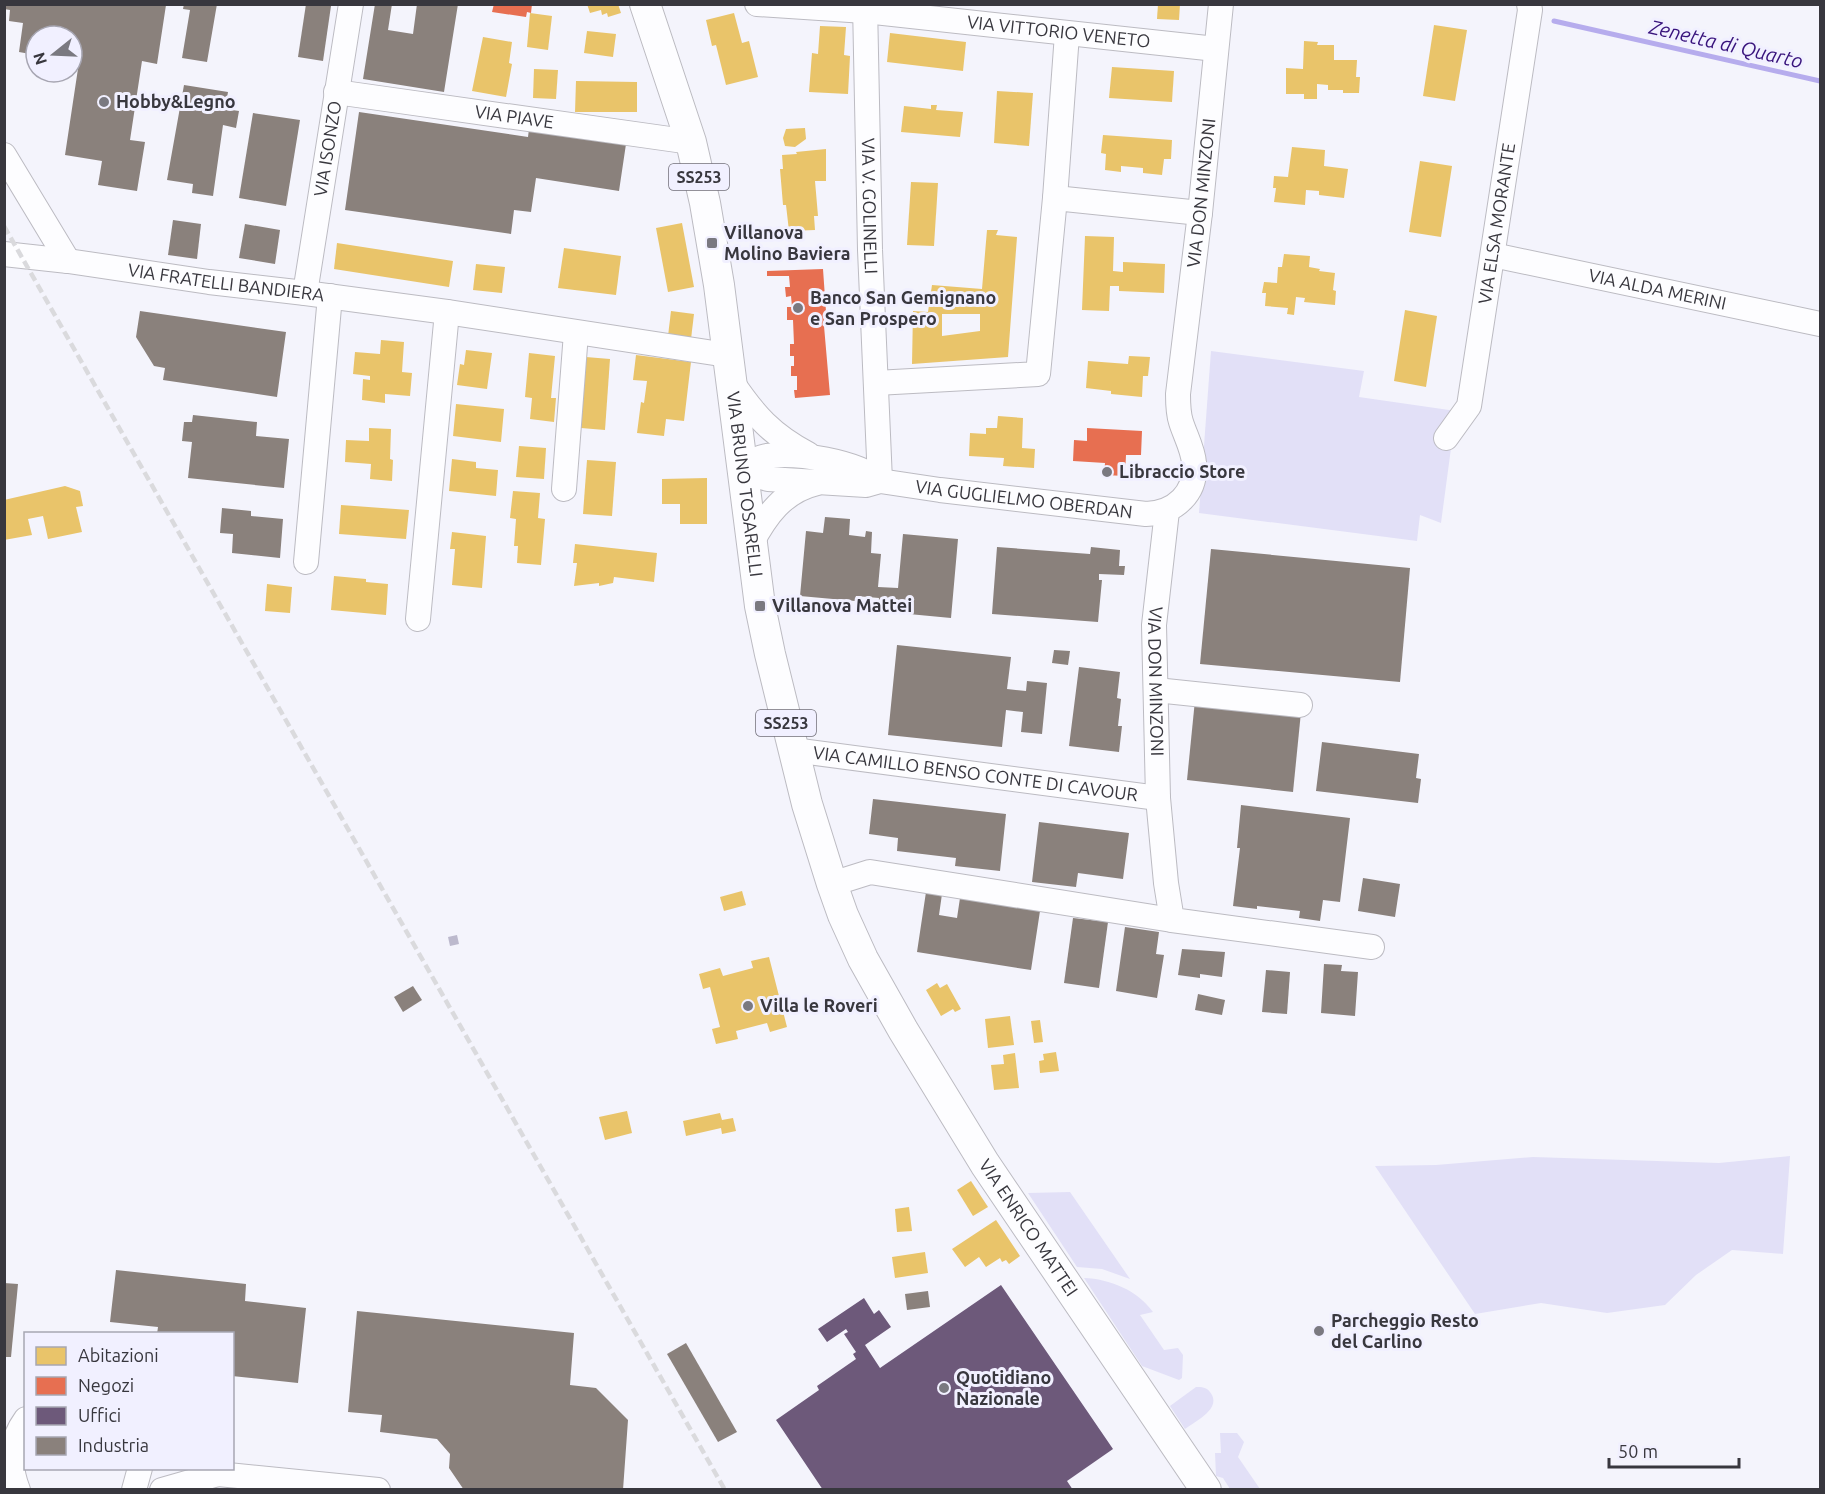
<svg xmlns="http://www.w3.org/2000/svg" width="1825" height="1494" viewBox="0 0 1825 1494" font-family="Ubuntu,sans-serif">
  <rect width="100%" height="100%" fill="#f4f4fc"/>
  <g fill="#e2e0f7">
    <path d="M 1211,351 L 1364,371 L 1359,397 L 1456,411 L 1441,523 L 1420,515 L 1417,541 L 1199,513 Z"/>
    <path d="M 1790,1156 L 1783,1254 L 1732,1250 L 1696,1275 L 1665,1305 L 1607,1313 L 1541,1303 L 1475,1314 L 1375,1166 L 1436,1165 L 1533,1157 L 1719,1163 Z"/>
    <path d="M 1070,1192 L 1130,1279 L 1102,1269 L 1077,1267 L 1028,1193 Z"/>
    <path d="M 1084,1278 C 1110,1279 1137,1290 1153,1312 L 1140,1315 L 1164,1350 L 1178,1348 L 1183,1355 L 1182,1378 L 1179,1380 L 1142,1366 Z"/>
    <path d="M 1196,1387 C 1202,1387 1206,1387 1210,1392 C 1223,1408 1196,1421 1185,1429 L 1170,1406 Z"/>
    <path d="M 1220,1433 L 1237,1433 L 1244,1442 L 1238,1457 L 1260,1489 L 1230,1489 L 1223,1478 L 1216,1476 L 1215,1453 L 1221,1453 Z"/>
  </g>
  <g fill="#e9c46a" fill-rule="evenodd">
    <path d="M 587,4 L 618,4 L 621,13 L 608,17 L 607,13 L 602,15 L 601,10 L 590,13 Z"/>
    <path d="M 1158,4 L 1180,4 L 1179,20 L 1157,19 Z"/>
    <path d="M 530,13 L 552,16 L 548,50 L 527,47 Z"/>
    <path d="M 734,13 L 742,43 L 749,41 L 758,77 L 726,85 L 716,45 L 712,46 L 706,20 Z"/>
    <path d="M 1434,25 L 1467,30 L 1455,101 L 1423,96 Z"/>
    <path d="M 820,26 L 846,27 L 844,55 L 850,56 L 848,94 L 809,92 L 812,53 L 818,54 Z"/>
    <path d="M 587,31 L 616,34 L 613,57 L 584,53 Z"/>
    <path d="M 890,33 L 966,42 L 963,71 L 887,62 Z"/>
    <path d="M 483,37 L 512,42 L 509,63 L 512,64 L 506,97 L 472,91 Z"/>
    <path d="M 1304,41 L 1318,42 L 1317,45 L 1334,45 L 1334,60 L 1357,60 L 1356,77 L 1360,77 L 1359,93 L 1343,93 L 1343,90 L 1328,90 L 1328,85 L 1317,84 L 1317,99 L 1304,99 L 1304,94 L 1286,94 L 1286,68 L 1303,69 Z"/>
    <path d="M 1112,67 L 1174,71 L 1172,102 L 1109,98 Z"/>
    <path d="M 534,69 L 558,70 L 556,99 L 533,98 Z"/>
    <path d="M 576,81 L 637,82 L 637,112 L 575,112 Z"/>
    <path d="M 997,91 L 1033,93 L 1029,146 L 994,143 Z"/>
    <path d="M 931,105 L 937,105 L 936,110 L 963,112 L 960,137 L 901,132 L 904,106 L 931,109 Z"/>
    <path d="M 805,128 L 806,139 L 795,147 L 785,146 L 783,138 L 786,129 Z"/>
    <path d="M 1103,135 L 1172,140 L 1171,159 L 1164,159 L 1162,175 L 1143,173 L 1143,168 L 1121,166 L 1121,172 L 1105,170 L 1106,154 L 1101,153 Z"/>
    <path d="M 1292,147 L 1325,150 L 1324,166 L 1348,169 L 1344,198 L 1319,195 L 1319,191 L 1306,190 L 1305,205 L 1274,202 L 1276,188 L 1273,188 L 1274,176 L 1288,177 Z"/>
    <path d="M 826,149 L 826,181 L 815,181 L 818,216 L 814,216 L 815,230 L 789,231 L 786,205 L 783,205 L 780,169 L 783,169 L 782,155 L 797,154 L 796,152 Z"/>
    <path d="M 1420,161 L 1452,166 L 1441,237 L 1409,232 Z"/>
    <path d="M 911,182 L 938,183 L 934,246 L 907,245 Z"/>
    <path d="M 682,223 L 694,287 L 668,292 L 656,228 Z"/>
    <path d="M 987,230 L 998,230 L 996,235 L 1017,237 L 1008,357 L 912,364 L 913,311 L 928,312 L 932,285 L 982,289 ZM 942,314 L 980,314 L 980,331 L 942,336 Z"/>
    <path d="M 1085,236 L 1114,237 L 1113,271 L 1123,272 L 1123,262 L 1165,264 L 1164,293 L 1119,291 L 1119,286 L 1110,286 L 1109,311 L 1082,310 Z"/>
    <path d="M 337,243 L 453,261 L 449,287 L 334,269 Z"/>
    <path d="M 564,248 L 621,256 L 616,295 L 558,288 Z"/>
    <path d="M 1284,254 L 1310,256 L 1309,267 L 1320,269 L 1319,271 L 1335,273 L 1333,290 L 1336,291 L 1335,305 L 1304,302 L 1305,298 L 1296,297 L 1294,315 L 1287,314 L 1288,308 L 1265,306 L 1266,293 L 1262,293 L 1264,282 L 1277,283 L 1278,267 L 1282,267 Z"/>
    <path d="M 476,264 L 505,267 L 502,293 L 473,290 Z"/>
    <path d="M 1405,310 L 1437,316 L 1426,387 L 1394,381 Z"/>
    <path d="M 671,311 L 694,314 L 691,339 L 668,336 Z"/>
    <path d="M 381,340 L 404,342 L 402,372 L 412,373 L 410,396 L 385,394 L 385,403 L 362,400 L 363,379 L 370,380 L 370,376 L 353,374 L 355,352 L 380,354 Z"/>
    <path d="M 466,350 L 492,353 L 487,389 L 457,385 L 460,364 L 464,365 Z"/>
    <path d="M 529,353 L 555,356 L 551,398 L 556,398 L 554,422 L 530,419 L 532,398 L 525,397 Z"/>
    <path d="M 636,355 L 691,362 L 684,421 L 666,419 L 664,436 L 637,433 L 641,402 L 644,403 L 647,381 L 633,380 Z"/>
    <path d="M 1129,356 L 1150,357 L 1148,376 L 1143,376 L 1142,397 L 1111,394 L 1111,391 L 1086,388 L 1088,361 L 1128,364 Z"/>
    <path d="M 586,357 L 610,359 L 605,430 L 581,428 Z"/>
    <path d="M 456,404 L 504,409 L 501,442 L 453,436 Z"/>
    <path d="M 998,416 L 1023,418 L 1022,448 L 1035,449 L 1034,468 L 1003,466 L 1004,458 L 969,456 L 970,433 L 986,434 L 986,428 L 997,428 Z"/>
    <path d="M 369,428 L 391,429 L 390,459 L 393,460 L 392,481 L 370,479 L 371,464 L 345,462 L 346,440 L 369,441 Z"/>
    <path d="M 519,446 L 546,448 L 544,479 L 516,477 Z"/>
    <path d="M 452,459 L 476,462 L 476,468 L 498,470 L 496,496 L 449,491 Z"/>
    <path d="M 587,460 L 616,462 L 612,516 L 583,514 Z"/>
    <path d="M 707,478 L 707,524 L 680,524 L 680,504 L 662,504 L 662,479 Z"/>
    <path d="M 65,486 L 80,491 L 83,506 L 76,507 L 82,532 L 48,539 L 43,516 L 28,519 L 32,535 L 4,540 L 4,500 Z"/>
    <path d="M 513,491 L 540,493 L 538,518 L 545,519 L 541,565 L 517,563 L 518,546 L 514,546 L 516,519 L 510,518 Z"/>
    <path d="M 341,505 L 409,510 L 406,539 L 339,534 Z"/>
    <path d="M 452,532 L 486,536 L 482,588 L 452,585 L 455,549 L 450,549 Z"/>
    <path d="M 575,544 L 657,553 L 654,582 L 614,577 L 613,583 L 599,586 L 599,583 L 574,586 L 577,563 L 573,563 Z"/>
    <path d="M 334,576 L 366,579 L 366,582 L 388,584 L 386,615 L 331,610 Z"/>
    <path d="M 267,584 L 292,587 L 290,613 L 265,611 Z"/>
    <path d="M 742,891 L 746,905 L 724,911 L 720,897 Z"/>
    <path d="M 769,957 L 787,1027 L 770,1032 L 767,1023 L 736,1031 L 738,1039 L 716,1044 L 712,1029 L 720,1027 L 710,987 L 703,989 L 699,974 L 720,968 L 723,976 L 753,968 L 751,961 Z"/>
    <path d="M 937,983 L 940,988 L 947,984 L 961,1009 L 955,1012 L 953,1009 L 941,1016 L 926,990 Z"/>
    <path d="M 1010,1016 L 1014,1045 L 988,1048 L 985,1019 Z"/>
    <path d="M 1040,1020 L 1043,1042 L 1034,1043 L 1031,1021 Z"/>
    <path d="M 1056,1052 L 1059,1071 L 1040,1073 L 1039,1061 L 1044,1060 L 1043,1054 Z"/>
    <path d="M 1015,1053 L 1019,1088 L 994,1090 L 991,1065 L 1004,1064 L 1003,1055 Z"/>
    <path d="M 627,1111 L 632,1133 L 605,1140 L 599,1117 Z"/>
    <path d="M 720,1113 L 722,1120 L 733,1118 L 736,1131 L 722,1134 L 721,1128 L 686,1136 L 683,1121 Z"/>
    <path d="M 971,1181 L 988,1207 L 973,1216 L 957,1190 Z"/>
    <path d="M 909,1207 L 912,1231 L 897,1232 L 895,1209 Z"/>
    <path d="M 996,1220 L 1020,1256 L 1009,1264 L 1006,1260 L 1002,1262 L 1000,1258 L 986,1267 L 979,1257 L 965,1267 L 952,1249 Z"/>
    <path d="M 925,1252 L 928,1273 L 895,1278 L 892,1257 Z"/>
  </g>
  <g fill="#e76f51">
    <path d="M 494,4 L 532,4 L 531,13 L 527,12 L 526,17 L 492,12 Z"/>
    <path d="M 823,269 L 827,326 L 824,326 L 830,395 L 795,398 L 794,390 L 797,390 L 797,376 L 791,376 L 791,366 L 794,366 L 794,356 L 790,356 L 790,344 L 794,344 L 793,320 L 787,320 L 787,307 L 792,307 L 791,296 L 786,297 L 785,287 L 790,287 L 789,276 L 767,276 L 767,271 Z"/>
    <path d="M 1087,428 L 1142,431 L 1141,455 L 1126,455 L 1125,476 L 1104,475 L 1105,463 L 1073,461 L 1074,440 L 1087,441 Z"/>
  </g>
  <path fill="#6d597a" d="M 1001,1285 L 1113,1449 L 1067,1481 L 1073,1490 L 1058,1490 L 1057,1488 L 1054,1490 L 823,1490 L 776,1420 L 819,1390 L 817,1386 L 856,1359 L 853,1354 L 856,1352 L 844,1334 L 848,1332 L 846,1329 L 827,1342 L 818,1329 L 864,1298 L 874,1314 L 879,1310 L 891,1327 L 865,1345 L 880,1368 Z"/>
  <g fill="#8a817c">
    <path d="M 184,4 L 217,4 L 207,62 L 182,58 L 190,10 L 183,9 Z"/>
    <path d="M 306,4 L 331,6 L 323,61 L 298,57 Z"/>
    <path d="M 375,4 L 392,4 L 388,30 L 413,34 L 417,4 L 458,4 L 444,92 L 363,79 Z"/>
    <path d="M 4,5 L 166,5 L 157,64 L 142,61 L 130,140 L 145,142 L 137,191 L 98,185 L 102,161 L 65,155 L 79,62 L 72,61 L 72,36 L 36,36 L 36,55 L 19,52 L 23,23 L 9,21 L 10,10 L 4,9 Z"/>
    <path d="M 184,85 L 228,92 L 225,109 L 239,111 L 236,128 L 223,125 L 213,196 L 192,193 L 193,184 L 167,180 Z"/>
    <path d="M 359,112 L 528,137 L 529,129 L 626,144 L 619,191 L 536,178 L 531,212 L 514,210 L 511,234 L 345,210 Z"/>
    <path d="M 253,113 L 300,120 L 286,206 L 239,198 Z"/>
    <path d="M 173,220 L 201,224 L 197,259 L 168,255 Z"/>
    <path d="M 245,224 L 280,230 L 275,264 L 239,258 Z"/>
    <path d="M 140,311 L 286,332 L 277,397 L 163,380 L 165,368 L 154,366 L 136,337 Z"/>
    <path d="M 193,415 L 257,422 L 256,436 L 289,439 L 284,488 L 188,478 L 192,442 L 182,441 L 184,422 L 192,422 Z"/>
    <path d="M 222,508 L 251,511 L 251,516 L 283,519 L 280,558 L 232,553 L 233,534 L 220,533 Z"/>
    <path d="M 825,517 L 850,519 L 849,535 L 865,537 L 866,531 L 872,532 L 871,553 L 881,554 L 878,587 L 898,588 L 903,534 L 958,539 L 951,618 L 877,611 L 879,598 L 856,596 L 855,601 L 800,596 L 806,531 L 823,533 Z"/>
    <path d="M 997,547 L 1090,554 L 1091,547 L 1120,550 L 1119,566 L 1125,566 L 1124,575 L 1099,574 L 1099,580 L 1102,580 L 1098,622 L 992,614 Z"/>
    <path d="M 1211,549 L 1410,568 L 1400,682 L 1200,664 Z"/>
    <path d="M 897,645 L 1011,657 L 1007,689 L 1026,691 L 1027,681 L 1047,683 L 1042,734 L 1021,732 L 1023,712 L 1006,710 L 1002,747 L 888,735 Z"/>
    <path d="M 1054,650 L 1070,651 L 1068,665 L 1052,663 Z"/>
    <path d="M 1079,667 L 1120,672 L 1117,698 L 1121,699 L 1118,726 L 1122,726 L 1119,752 L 1069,746 Z"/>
    <path d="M 1195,700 L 1301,712 L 1293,792 L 1187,780 Z"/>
    <path d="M 1322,742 L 1419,754 L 1416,778 L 1421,779 L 1418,803 L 1316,791 Z"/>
    <path d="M 873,799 L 1006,814 L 1000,871 L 955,866 L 956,858 L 897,851 L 898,838 L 869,834 Z"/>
    <path d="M 1241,805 L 1350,818 L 1340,902 L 1323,900 L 1320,921 L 1299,918 L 1300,911 L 1257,906 L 1257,909 L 1233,906 L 1240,848 L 1237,848 Z"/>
    <path d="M 1039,822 L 1129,833 L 1123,879 L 1078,873 L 1076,887 L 1032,882 Z"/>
    <path d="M 1363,878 L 1400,884 L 1395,917 L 1358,911 Z"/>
    <path d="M 926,892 L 942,894 L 939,915 L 957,918 L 960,898 L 1040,911 L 1031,970 L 917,952 Z"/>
    <path d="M 1073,918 L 1108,922 L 1099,988 L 1064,983 Z"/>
    <path d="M 1125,927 L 1159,932 L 1156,954 L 1164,955 L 1157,998 L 1116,991 Z"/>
    <path d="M 1182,949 L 1225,952 L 1222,977 L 1200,974 L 1200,978 L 1178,975 Z"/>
    <path d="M 1324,964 L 1342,965 L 1341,971 L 1358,972 L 1355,1016 L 1321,1013 Z"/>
    <path d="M 1266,970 L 1290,972 L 1287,1014 L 1262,1012 Z"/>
    <path d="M 413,986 L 422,1000 L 403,1012 L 394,997 Z"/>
    <path d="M 1198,994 L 1225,1000 L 1222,1015 L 1195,1010 Z"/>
    <path d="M 116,1270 L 246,1284 L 245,1301 L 306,1308 L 298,1383 L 232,1376 L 232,1334 L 157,1334 L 158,1327 L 110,1322 Z"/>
    <path d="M 4,1283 L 18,1284 L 11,1357 L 4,1357 Z"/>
    <path d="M 928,1291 L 930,1307 L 907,1310 L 905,1294 Z"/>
    <path d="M 357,1311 L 574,1333 L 570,1385 L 596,1388 L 628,1420 L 623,1490 L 464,1490 L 449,1468 L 450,1454 L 437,1439 L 380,1432 L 382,1415 L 348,1412 Z"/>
    <path d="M 686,1343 L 737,1432 L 718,1442 L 667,1354 Z"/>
  </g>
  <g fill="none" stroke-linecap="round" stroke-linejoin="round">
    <path stroke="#b6aced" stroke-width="5" d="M 1554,21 L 1820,81"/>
  </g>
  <path fill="#bcb9cd" d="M 457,935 L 459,944 L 450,946 L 448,937 Z"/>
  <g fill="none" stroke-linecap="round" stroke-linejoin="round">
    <g stroke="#bcbbc2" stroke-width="26">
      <g id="minor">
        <path id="s1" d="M 757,4 L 865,11 L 1216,49"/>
        <path id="s2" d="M 865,4 L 870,250 L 880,481"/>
        <path id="s3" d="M 336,92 L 691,142"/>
        <path d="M 4,155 L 68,261"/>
        <path d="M 1055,198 L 1067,34"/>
        <path id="s4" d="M 4,254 L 68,261 L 209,282 L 305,293 L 447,312 L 727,355"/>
        <path id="s5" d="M 1493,255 L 1820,324"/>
        <path id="s6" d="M 305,293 L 351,4"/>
        <path d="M 732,382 C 754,415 772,435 808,454"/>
        <path d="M 876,383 L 1038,374 L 1055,198 L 1200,213"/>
        <path id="s7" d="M 1446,438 L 1469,406 L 1530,10 L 1529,4"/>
        <path id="s8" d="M 880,481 C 856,461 797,452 767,456 C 757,458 749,462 741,468 L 754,475 L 768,479 L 866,485 L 880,481 L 940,490 L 1146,514 C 1175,513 1197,493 1194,463 C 1193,449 1185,435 1181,422 C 1178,413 1178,404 1178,394 L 1200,213 L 1221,4"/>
        <path d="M 564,489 L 576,333"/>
        <path id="s9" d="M 1167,511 L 1154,625 L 1158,798 L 1166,883 L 1172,920 L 1372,947"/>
        <path d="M 751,544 C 766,516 783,491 817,483"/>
        <path d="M 306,562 L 330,296"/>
        <path d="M 418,619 L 447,312"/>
        <path d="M 1156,690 L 1300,705"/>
        <path id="s10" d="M 793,750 L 1158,798"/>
        <path d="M 832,884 L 870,872 L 1172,920"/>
        <path d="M 205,1468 L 218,1474 L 378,1490"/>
        <path d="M 18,1490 C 8,1465 10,1441 26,1419"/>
        <path d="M 134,1490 L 140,1468"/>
        <path d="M 162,1490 L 218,1474"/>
      </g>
    </g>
    <g stroke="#bcbbc2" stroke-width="32">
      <g id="major">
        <path id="s11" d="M 645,4 L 691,142 L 705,203 L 719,285 L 760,606 L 770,654 L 807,804 L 832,884 L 843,915 L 863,959 L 903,1030 L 985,1164 L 1206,1490"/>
      </g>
    </g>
    <use href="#minor" stroke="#fdfdff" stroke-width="24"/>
    <use href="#major" stroke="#fdfdff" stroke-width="30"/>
    <path stroke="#dadadd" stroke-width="4.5" stroke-dasharray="9 4.5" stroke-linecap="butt" d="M 4,226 L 725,1490"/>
  </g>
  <g fill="#7a7980" stroke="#f1f0ff" stroke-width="2">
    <circle cx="104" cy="102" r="6"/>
    <rect x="706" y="237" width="12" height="12" rx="3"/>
    <circle cx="798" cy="308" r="6"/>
    <circle cx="1107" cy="472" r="6"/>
    <rect x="754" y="600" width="12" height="12" rx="3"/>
    <circle cx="748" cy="1006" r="6"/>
    <circle cx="1319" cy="1331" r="6"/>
    <circle cx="944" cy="1388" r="6"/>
  </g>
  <g text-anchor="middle" stroke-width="6" stroke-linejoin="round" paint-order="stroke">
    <g fill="#f1f0ff" stroke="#706e78" stroke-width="1.5">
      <rect x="669" y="164" width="60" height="26" rx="4.5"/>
      <rect x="756" y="710" width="60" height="26" rx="4.5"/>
    </g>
    <g font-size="16" font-weight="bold" fill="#38373e">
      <text x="699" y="183">SS253</text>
      <text x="786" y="729">SS253</text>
    </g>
    <g font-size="18" fill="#38373e" stroke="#f1f0ff">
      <text dy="6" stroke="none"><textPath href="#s1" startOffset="303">VIA VITTORIO VENETO</textPath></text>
      <text dy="6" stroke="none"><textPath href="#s3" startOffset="180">VIA PIAVE</textPath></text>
      <text dy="6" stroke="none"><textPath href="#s6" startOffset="146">VIA ISONZO</textPath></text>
      <text dy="6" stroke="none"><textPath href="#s8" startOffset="910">VIA DON MINZONI</textPath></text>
      <text dy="6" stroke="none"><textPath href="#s2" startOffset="202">VIA V. GOLINELLI</textPath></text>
      <text dy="6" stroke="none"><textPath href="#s7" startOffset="224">VIA ELSA MORANTE</textPath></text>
      <text dy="6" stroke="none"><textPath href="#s4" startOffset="224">VIA FRATELLI BANDIERA</textPath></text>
      <text dy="6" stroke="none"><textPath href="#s5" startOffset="168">VIA ALDA MERINI</textPath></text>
      <text dy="6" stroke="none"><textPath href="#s11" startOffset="492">VIA BRUNO TOSARELLI</textPath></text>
      <text dy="6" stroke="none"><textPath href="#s8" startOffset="434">VIA GUGLIELMO OBERDAN</textPath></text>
      <text dy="6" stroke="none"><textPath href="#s9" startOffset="171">VIA DON MINZONI</textPath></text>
      <text dy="6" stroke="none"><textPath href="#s10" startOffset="184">VIA CAMILLO BENSO CONTE DI CAVOUR</textPath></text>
      <text dy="6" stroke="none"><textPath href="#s11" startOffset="1299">VIA ENRICO MATTEI</textPath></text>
    </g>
    <g font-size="18" font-weight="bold" fill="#38373e" stroke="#f1f0ff" text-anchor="start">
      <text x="116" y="108">Hobby&amp;Legno</text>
      <text x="724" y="239">Villanova<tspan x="724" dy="21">Molino Baviera</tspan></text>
      <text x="810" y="304">Banco San Gemignano<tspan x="810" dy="21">e San Prospero</tspan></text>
      <text x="1119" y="478">Libraccio Store</text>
      <text x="772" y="612">Villanova Mattei</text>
      <text x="760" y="1012">Villa le Roveri</text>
      <text x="1331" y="1327">Parcheggio Resto<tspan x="1331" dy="21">del Carlino</tspan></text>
      <text x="956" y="1384">Quotidiano<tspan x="956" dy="21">Nazionale</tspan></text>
    </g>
    <g font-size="20" font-style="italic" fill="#38137c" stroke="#f1f0ff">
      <text transform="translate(1726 44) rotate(13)" y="7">Zenetta di Quarto</text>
    </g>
  </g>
  <rect width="1825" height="1494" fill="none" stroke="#38373e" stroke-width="12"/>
  <rect x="24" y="1332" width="210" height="138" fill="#f1f0ff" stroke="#a7a6b2" stroke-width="1.5"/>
  <rect x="36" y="1347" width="30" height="18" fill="#e9c46a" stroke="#a7a6b2" stroke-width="1.5"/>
  <text x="78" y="1362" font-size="18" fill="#38373e">Abitazioni</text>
  <rect x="36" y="1377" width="30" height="18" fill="#e76f51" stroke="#a7a6b2" stroke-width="1.5"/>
  <text x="78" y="1392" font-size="18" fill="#38373e">Negozi</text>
  <rect x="36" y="1407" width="30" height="18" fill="#6d597a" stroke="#a7a6b2" stroke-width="1.5"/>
  <text x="78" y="1422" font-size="18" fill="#38373e">Uffici</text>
  <rect x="36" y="1437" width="30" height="18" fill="#8a817c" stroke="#a7a6b2" stroke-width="1.5"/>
  <text x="78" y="1452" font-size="18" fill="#38373e">Industria</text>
  <g transform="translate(54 54) rotate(252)"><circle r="28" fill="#f1f0ff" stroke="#a7a6b2" stroke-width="1.5"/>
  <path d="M0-4.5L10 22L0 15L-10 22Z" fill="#7a7980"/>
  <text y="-9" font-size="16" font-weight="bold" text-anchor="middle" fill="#38373e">N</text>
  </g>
  <path d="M1609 1458v9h130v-9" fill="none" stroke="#38373e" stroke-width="3"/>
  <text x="1618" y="1458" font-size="18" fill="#38373e" stroke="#f1f0ff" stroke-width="4.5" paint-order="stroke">50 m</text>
</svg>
